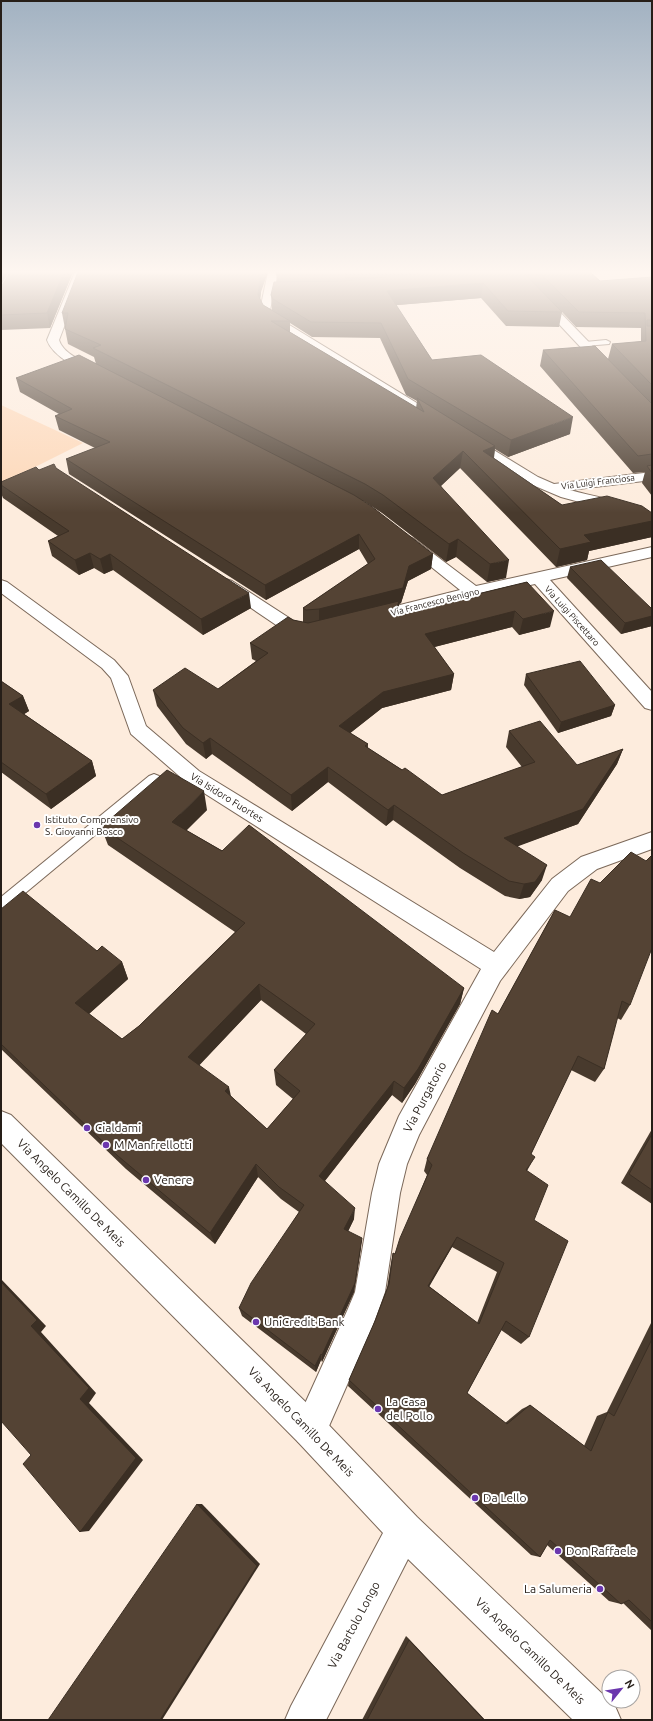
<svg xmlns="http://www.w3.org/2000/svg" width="653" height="1721" viewBox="0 0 653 1721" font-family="Ubuntu,sans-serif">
  <rect width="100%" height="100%" fill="#fdecdd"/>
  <path fill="#fdd7b7" d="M 1,405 L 83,443 L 1,484 Z"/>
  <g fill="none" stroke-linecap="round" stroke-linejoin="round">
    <g stroke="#7b6859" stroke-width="2">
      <g id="lane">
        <path d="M 606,340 L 610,342 L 609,344 L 585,346 L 581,344 L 585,342 Z"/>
        <path d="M 154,774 L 159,776 L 160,779 L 159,782 L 6,909 L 1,911 L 1,897 L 149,776 Z"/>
      </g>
    </g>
    <g stroke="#7b6859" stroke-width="2">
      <g id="street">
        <path d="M 75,272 L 85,272 L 59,340 C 64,356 88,363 102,369 L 104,372 L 102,375 L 98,376 C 81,371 53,357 47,340 Z"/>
        <path d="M 268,272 L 278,272 L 270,310 L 273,315 L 538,477 L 554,484 L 652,472 L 652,480 L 570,490 C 596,498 631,500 652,519 L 652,532 L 647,530 L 639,523 L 620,513 L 561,497 L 528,483 L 265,319 L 261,314 L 260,310 Z"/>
        <path d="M 510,272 L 521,272 L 611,365 L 613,368 L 611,371 L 603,371 Z"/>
        <path d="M 409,537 L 414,539 L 476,586 L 652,547 L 652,557 L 550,580 L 652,692 L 652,710 L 645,708 L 535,584 L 474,597 L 370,623 L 364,622 L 361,618 L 364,614 L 460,590 L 404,545 L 401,542 L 404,539 Z"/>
        <path d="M 226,579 L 232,581 L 300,625 L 315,629 L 318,633 L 315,637 L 309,638 L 288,633 L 220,587 L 218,584 L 220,581 Z"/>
        <path d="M 1,580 L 7,582 L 114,660 L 128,676 L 146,726 L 199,771 L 494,952 L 552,879 L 581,857 L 652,832 L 652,849 L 597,869 L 568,891 L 500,981 L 419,1135 L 407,1164 L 400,1193 L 385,1292 L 372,1328 L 322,1442 L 310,1447 L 298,1442 L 293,1430 L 347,1311 L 355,1292 L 372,1193 L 379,1164 L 399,1116 L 481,969 L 185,781 L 131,734 L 111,678 L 102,668 L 1,593 Z"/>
      </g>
    </g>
    <g stroke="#7b6859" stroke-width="2">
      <path id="secondary" d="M 1,1111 L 11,1115 L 322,1418 L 417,1517 L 615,1706 L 621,1720 L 573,1720 L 408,1559 L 326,1720 L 285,1720 L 291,1706 L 383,1533 L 298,1442 L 1,1143 Z"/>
    </g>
    <use href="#lane" fill="#fff" fill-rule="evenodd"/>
    <use href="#street" fill="#fff" fill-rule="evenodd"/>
    <use href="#secondary" fill="#fff" fill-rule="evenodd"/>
  </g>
  <g fill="#483a2d" fill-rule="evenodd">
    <path d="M 10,272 L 73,272 L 50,328 L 1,330 L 1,285 L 3,284 Z"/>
    <path d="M 276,272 L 590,272 L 600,281 L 652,277 L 652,496 L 642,483 L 645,472 L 633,473 L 540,366 L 543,350 L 608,359 L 612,344 L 641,342 L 641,328 L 576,327 L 562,312 L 559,327 L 506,326 L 481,298 L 396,305 L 432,360 L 570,434 L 508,457 L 495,449 L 494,458 L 562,505 L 652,513 L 652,537 L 589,551 L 587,560 L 556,567 L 460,468 L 441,486 L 506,578 L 487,582 L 456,557 L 446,562 L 382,513 L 365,502 L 359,499 L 433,554 L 431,569 L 408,581 L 401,603 L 399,604 L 398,613 L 527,582 L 550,627 L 519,635 L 512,627 L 434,647 L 454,674 L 451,690 L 382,708 L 350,733 L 368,744 L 368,748 L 442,795 L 522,767 L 506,747 L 509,731 L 577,765 L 623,749 L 617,764 L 578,824 L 517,846 L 542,880 L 530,897 L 519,899 L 505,896 L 460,868 L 393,820 L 386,826 L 328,782 L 292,811 L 212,754 L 206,759 L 186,744 L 157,706 L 153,690 L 218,689 L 256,661 L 252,659 L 250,643 L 293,620 L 303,622 L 303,608 L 368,564 L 359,549 L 266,600 L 69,474 L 66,459 L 95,448 L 59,430 L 55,416 L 59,414 L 20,392 L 16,378 L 96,364 L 94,357 L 68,344 L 62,313 L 261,292 L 260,299 L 263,305 L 272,310 L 271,295 L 277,282 ZM 290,323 L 312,337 L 380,338 L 406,395 L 417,401 L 416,408 L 290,332 Z"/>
    <path d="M 56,468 L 251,608 L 203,635 L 113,570 L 104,574 L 94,568 L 79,575 L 52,556 L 48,541 L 58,536 L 3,498 L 1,493 L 1,482 L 39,470 Z"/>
    <path d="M 570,567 L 652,609 L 652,626 L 621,634 L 567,578 Z"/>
    <path d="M 526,674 L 615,705 L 611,716 L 558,733 L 524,685 Z"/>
    <path d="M 1,681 L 23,696 L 29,711 L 24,714 L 92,761 L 96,776 L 51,809 L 1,772 Z"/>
    <path d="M 207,810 L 186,830 L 464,988 L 460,1004 L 415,1084 L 402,1103 L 392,1095 L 325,1181 L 354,1219 L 348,1231 L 361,1248 L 354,1292 L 322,1362 L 321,1360 L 316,1372 L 242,1316 L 239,1308 L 299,1212 L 281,1199 L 258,1177 L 215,1244 L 126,1169 L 1,1049 L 1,909 L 122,962 L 128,979 L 89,1014 L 122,1039 L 139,1026 L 235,932 L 108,845 L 101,827 ZM 261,1000 L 306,1034 L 274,1070 L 276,1085 L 293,1099 L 267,1129 L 231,1096 L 199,1065 Z"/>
    <path d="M 555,910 L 630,1005 L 621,1020 L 617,1018 L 604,1069 L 595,1082 L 571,1070 L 531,1154 L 527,1171 L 534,1220 L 529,1337 L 521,1344 L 501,1330 L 467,1393 L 505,1423 L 522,1409 L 530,1405 L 584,1446 L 597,1416 L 607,1412 L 652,1321 L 652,1631 L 623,1603 L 621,1604 L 609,1601 L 547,1545 L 540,1557 L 531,1555 L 348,1386 L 349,1380 L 375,1321 L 387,1288 L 391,1263 L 393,1253 L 395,1254 L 427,1175 L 424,1171 L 427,1159 L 498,1014 ZM 452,1247 L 497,1272 L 477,1323 L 429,1286 Z"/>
    <path d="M 652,1129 L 652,1204 L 621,1183 Z"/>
    <path d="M 406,1636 L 485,1720 L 362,1720 Z"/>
  </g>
  <g fill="#3b2f24">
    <path d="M 1,272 L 9,272 L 1,285 Z"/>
    <path d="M 64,272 L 73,272 L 50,328 L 47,313 Z"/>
    <path d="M 262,272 L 268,272 L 261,292 L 259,310 L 258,295 L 260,277 Z"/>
    <path d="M 345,272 L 510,272 L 345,286 Z"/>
    <path d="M 483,283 L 481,298 L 387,306 L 387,291 Z"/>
    <path d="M 573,417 L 570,434 L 508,457 L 511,440 Z"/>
    <path d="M 495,446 L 493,463 L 483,451 Z"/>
    <path d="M 463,451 L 460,468 L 431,495 L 433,478 Z"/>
    <path d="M 652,521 L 652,537 L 589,551 L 587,560 L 556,567 L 560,549 L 584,535 Z"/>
    <path d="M 359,534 L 359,549 L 266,600 L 265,585 Z"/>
    <path d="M 458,539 L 456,557 L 446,562 L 449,544 Z"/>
    <path d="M 90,553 L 94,568 L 79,575 L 75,560 Z"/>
    <path d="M 110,554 L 113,570 L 104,574 L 100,559 Z"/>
    <path d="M 433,554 L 431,569 L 408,581 L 401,603 L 399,604 L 398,617 L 319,625 L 319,609 Z"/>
    <path d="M 509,560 L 506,578 L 487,582 L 490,564 Z"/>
    <path d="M 249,593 L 251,608 L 203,635 L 201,619 Z"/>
    <path d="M 515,611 L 512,627 L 423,650 L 425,634 Z"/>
    <path d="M 554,611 L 550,627 L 519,635 L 523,619 Z"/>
    <path d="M 652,616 L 652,626 L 621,634 L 625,623 Z"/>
    <path d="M 454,674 L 451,690 L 382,708 L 339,742 L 339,726 L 383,692 Z"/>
    <path d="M 23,696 L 29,711 L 15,720 L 9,704 Z"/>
    <path d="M 615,705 L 611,716 L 558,733 L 561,722 Z"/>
    <path d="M 210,738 L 212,754 L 206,759 L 203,743 Z"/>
    <path d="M 623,749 L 617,764 L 578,824 L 500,853 L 504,838 Z"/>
    <path d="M 92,761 L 96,776 L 51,809 L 46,794 Z"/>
    <path d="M 328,767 L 328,782 L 292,811 L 291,795 Z"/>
    <path d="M 204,791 L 207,810 L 176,841 L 172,822 Z"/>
    <path d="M 394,805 L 393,820 L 386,826 L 388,810 Z"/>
    <path d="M 547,865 L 542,880 L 530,897 L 519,899 L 524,884 Z"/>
    <path d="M 122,962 L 128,979 L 83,1019 L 75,1003 Z"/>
    <path d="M 259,984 L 261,1000 L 193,1072 L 188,1057 Z"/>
    <path d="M 464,988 L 460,1004 L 415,1084 L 402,1103 L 404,1088 Z"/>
    <path d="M 394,1081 L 392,1095 L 319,1188 L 319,1176 Z"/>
    <path d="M 229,1087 L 232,1101 L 225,1091 Z"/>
    <path d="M 535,1157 L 528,1169 L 520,1182 L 526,1170 Z"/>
    <path d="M 256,1164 L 258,1177 L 215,1244 L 210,1233 Z"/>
    <path d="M 355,1208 L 354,1219 L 344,1240 L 344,1229 Z"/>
    <path d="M 457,1237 L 452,1247 L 425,1294 L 428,1286 Z"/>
    <path d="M 362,1238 L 354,1292 L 322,1362 L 322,1355 Z"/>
    <path d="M 1,1279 L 46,1326 L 41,1332 L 96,1393 L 89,1403 L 143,1460 L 89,1531 L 80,1532 L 80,1399 L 1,1282 Z"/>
    <path d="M 321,1354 L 321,1360 L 316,1372 L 315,1366 Z"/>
    <path d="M 197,1504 L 202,1504 L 260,1564 L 162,1720 L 160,1720 Z"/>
    <path d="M 406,1636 L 485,1720 L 484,1720 L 409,1640 Z"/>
  </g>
  <g fill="#544334" stroke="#3b2f24" fill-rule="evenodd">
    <path d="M 10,272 L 64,272 L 47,313 L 1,315 L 1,285 L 3,284 Z"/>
    <path d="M 78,272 L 262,272 L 260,277 L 258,295 L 263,305 L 290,321 L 271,321 L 424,412 L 417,398 L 495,446 L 483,451 L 562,505 L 607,496 L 642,506 L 652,513 L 652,521 L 584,535 L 591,542 L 560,549 L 463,451 L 433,478 L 509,560 L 490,564 L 458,539 L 449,544 L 383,495 L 365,484 L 93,348 L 101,345 L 65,329 L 68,313 L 62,313 Z"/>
    <path d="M 276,272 L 342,272 L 276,273 Z"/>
    <path d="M 443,272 L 523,272 L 562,312 L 508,311 L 483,283 L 387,291 L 432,360 L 481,355 L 573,417 L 511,440 L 408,379 L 381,323 L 311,322 L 273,299 L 271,295 L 274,282 L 345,281 L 425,273 Z"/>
    <path d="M 539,272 L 590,272 L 600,281 L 652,277 L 652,320 L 647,320 L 647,326 L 652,326 L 652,385 L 612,344 L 646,341 L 645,313 L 579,312 Z"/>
    <path d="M 595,346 L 651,403 L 652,403 L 652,454 L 638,456 L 543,350 Z"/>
    <path d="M 79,355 L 354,495 L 371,506 L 433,554 L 409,566 L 403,588 L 319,609 L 306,610 L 303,608 L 375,559 L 359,534 L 265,585 L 66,459 L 110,442 L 55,416 L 72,409 L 16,378 Z"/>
    <path d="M 54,464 L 56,468 L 249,593 L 201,619 L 110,554 L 100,559 L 90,553 L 75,560 L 48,541 L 69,531 L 1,485 L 1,482 L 36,467 L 39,470 Z"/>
    <path d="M 652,465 L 652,473 L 647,466 Z"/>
    <path d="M 601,560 L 652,609 L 652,616 L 625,623 L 570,567 Z"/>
    <path d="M 527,582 L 554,611 L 523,619 L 515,611 L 425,634 L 454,674 L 383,692 L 339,726 L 368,744 L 365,746 L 402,770 L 405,768 L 442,795 L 535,762 L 509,731 L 540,721 L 577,765 L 623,749 L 583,809 L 504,838 L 547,865 L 535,882 L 524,884 L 509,881 L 463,853 L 394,805 L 388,810 L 328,767 L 291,795 L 210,738 L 203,743 L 183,728 L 153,690 L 185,668 L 218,689 L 268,653 L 250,643 L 288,617 L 293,620 L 308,623 L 399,601 L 395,614 Z"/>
    <path d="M 580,661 L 615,705 L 561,722 L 526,674 Z"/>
    <path d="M 1,681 L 23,696 L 9,704 L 92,761 L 46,794 L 1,762 Z"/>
    <path d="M 167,770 L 204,791 L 172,822 L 222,851 L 249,825 L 464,988 L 418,1069 L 404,1088 L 394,1081 L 319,1176 L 355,1208 L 344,1229 L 362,1238 L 355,1283 L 322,1355 L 321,1354 L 315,1366 L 239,1308 L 251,1283 L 304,1205 L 279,1187 L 256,1164 L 210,1233 L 118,1156 L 1,1044 L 1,909 L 23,891 L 97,951 L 102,946 L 122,962 L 75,1003 L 122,1039 L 139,1026 L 245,923 L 101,827 ZM 259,984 L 315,1024 L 274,1070 L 300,1091 L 267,1129 L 225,1091 L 229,1087 L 188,1057 Z"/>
    <path d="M 631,852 L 646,861 L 652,855 L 652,948 L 630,1005 L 622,1001 L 604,1069 L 578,1056 L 531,1154 L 535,1157 L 526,1170 L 548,1185 L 534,1220 L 568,1241 L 529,1337 L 506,1321 L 467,1393 L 507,1424 L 530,1405 L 591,1451 L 608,1412 L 614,1416 L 652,1339 L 652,1622 L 629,1600 L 621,1604 L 550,1540 L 540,1557 L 349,1380 L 375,1321 L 389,1284 L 393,1253 L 395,1254 L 400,1238 L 432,1165 L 427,1159 L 492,1010 L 498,1014 L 555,910 L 570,917 L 591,879 L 600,883 ZM 457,1237 L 504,1263 L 479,1324 L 428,1286 Z"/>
    <path d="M 652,1134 L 652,1190 L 629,1174 Z"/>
    <path d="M 1,1282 L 37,1320 L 31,1326 L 89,1388 L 80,1399 L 136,1458 L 80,1532 L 23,1464 L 31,1455 L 1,1421 Z"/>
    <path d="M 197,1504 L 257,1566 L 160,1720 L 48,1720 Z"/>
    <path d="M 409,1640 L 484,1720 L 367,1720 Z"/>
  </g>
  <linearGradient id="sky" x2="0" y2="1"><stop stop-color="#a2b2c2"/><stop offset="0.53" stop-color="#fef6f0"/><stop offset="1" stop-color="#fef6f0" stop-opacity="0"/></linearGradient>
  <rect width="653" height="513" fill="url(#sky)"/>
  <g fill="#6b37ae" stroke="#fff" stroke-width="1.5">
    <circle cx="37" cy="825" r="4"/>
    <circle cx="87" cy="1128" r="4"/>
    <circle cx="106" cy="1145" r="4"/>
    <circle cx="146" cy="1180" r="4"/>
    <circle cx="256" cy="1322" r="4"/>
    <circle cx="378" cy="1409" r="4"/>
    <circle cx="475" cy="1498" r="4"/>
    <circle cx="558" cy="1551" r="4"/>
    <circle cx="600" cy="1589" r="4"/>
  </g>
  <g text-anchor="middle" stroke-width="4" stroke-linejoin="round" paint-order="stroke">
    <g font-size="9" fill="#261e18" stroke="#fff">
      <text transform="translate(598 482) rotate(-7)" y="3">Via Luigi Franciosa</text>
      <text transform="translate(435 602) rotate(-14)" y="3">Via Francesco Benigno</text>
      <text transform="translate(572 616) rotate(48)" y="3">Via Luigi Piscettaro</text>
    </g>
    <g font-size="10" fill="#261e18" stroke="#fff">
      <text transform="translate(227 797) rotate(32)" y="4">Via Isidoro Fuortes</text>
    </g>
    <g font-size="10" fill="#261e18" stroke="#fff" text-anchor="start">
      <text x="45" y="823">Istituto Comprensivo<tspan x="45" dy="12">S. Giovanni Bosco</tspan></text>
    </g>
    <g font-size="12" fill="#261e18" stroke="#fff">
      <text transform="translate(425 1097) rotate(-62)" y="4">Via Purgatorio</text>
      <text transform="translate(71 1193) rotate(45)" y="4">Via Angelo Camillo De Meis</text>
      <text transform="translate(301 1422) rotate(46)" y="4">Via Angelo Camillo De Meis</text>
      <text transform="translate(354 1625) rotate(-62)" y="4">Via Bartolo Longo</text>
      <text transform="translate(530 1651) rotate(44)" y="4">Via Angelo Camillo De Meis</text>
    </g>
    <g font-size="12" fill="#261e18" stroke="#fff" text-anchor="start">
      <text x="95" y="1132">Cialdami</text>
      <text x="114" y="1149">M Manfrellotti</text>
      <text x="154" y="1184">Venere</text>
      <text x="264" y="1326">UniCredit Bank</text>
      <text x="386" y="1406">La Casa<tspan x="386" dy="14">del Pollo</tspan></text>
      <text x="483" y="1502">Da Lello</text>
      <text x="566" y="1555">Don Raffaele</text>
      <text x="592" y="1593" text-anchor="end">La Salumeria</text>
    </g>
  </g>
  <rect width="653" height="1721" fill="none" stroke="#261e18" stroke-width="4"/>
  <g transform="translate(621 1689) rotate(60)"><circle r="19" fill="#ffffff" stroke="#a8a5a3"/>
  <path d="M0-3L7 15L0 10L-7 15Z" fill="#6b37ae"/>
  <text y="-6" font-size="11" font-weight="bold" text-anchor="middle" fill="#261e18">N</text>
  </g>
</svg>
